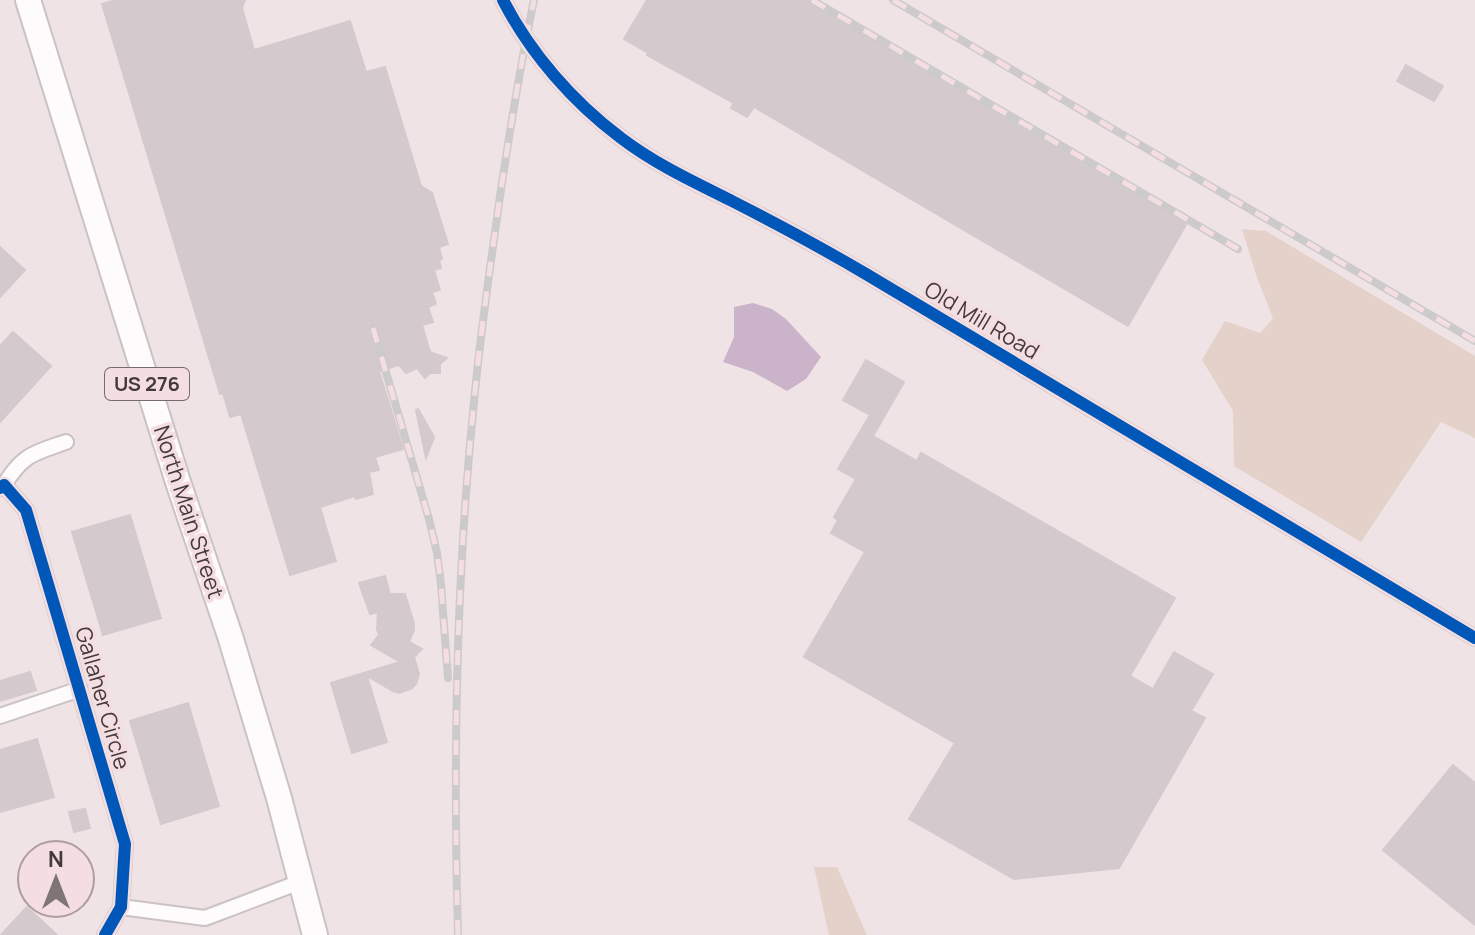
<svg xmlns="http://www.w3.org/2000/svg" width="1475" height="935" viewBox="0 0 1475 935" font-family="Manrope,sans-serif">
  <rect width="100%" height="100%" fill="#f0e3e5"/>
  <g fill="#e4d2ca">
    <path d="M 1242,229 L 1266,231 L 1475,356 L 1475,438 L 1441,422 L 1361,542 L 1234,466 L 1233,411 L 1202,360 L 1225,321 L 1260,333 L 1273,318 L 1257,278 Z"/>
    <path d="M 814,867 L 837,867 L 867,935 L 829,935 Z"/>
  </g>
  <path fill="#cbb4ca" d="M 753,303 L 772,309 L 786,319 L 821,357 L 806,379 L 787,391 L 753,372 L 723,362 L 734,337 L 734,307 Z"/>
  <g fill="#d4cacd" stroke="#d4cacd" stroke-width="2">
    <path d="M 116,0 L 245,0 L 242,8 L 254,50 L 350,21 L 366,72 L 385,67 L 421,186 L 432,193 L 448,244 L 439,247 L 442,259 L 439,260 L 441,268 L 434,270 L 440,290 L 432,292 L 436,304 L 428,307 L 433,322 L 422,325 L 430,352 L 447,358 L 440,364 L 440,373 L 430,373 L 425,378 L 417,368 L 406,373 L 399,365 L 379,371 L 403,449 L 375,457 L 379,470 L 369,472 L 373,494 L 356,499 L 355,496 L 320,507 L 336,561 L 290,575 L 241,414 L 230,417 L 223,393 L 220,394 L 102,4 Z"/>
    <path d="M 647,0 L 805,0 L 813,5 L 814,2 L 1188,221 L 1128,326 L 754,107 L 747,117 L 731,108 L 734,103 L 647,55 L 648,53 L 624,39 Z"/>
    <path d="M 1406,65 L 1443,86 L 1434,101 L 1397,81 Z"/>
    <path d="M 0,247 L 25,270 L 0,297 Z"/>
    <path d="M 13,332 L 51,366 L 0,422 L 0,346 Z"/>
    <path d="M 866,360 L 904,382 L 873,436 L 917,461 L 921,453 L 1175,598 L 1130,676 L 1153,689 L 1174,652 L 1213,674 L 1191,711 L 1205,718 L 1119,868 L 1014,879 L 909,819 L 955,743 L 804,657 L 865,552 L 831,533 L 838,520 L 834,517 L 856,479 L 838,469 L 870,415 L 843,400 Z"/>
    <path d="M 418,409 L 434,437 L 426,458 L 416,410 Z"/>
    <path d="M 130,515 L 161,618 L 103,635 L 72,532 Z"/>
    <path d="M 385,576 L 390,594 L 405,594 L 414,624 L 414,630 L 409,642 L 422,649 L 414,657 L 419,674 L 416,684 L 411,689 L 399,693 L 393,691 L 367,676 L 387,742 L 352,753 L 331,683 L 400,662 L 371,645 L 379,635 L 377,629 L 378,612 L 370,614 L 359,583 Z"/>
    <path d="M 30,672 L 36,690 L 0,701 L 0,681 Z"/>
    <path d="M 188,703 L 219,806 L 161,824 L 130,721 Z"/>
    <path d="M 37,739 L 54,797 L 0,812 L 0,750 Z"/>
    <path d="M 1453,765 L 1475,783 L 1475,925 L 1383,850 Z"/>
    <path d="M 85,809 L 90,828 L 74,832 L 69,812 Z"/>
    <path d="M 27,907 L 57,935 L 1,935 Z"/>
  </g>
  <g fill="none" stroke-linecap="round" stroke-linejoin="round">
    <g stroke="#cbc2c3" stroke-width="18">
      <g id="minor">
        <path d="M 503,0 C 530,53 573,102 621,138 C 655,164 694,182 732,201 C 777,224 822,248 866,274 L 1475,638"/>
        <path d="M 4,485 C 23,454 34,453 66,442"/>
        <path d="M 0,488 L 4,485 L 26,510 L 125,844 L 121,907 L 105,935"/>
        <path d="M 0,716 L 80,689"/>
        <path d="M 121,907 L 205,918 L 300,882"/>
      </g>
    </g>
    <g stroke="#cbc2c3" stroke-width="28">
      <path id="primary" d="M 28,0 L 178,482 L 230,636 L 279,798 L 315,935"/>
    </g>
    <use href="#minor" stroke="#fdfbfb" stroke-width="14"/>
    <use href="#primary" stroke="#fdfbfb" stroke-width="24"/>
    <g stroke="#cdcacb" stroke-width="8">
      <g id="rail">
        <path d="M 812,0 L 1238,249"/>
        <path d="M 893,0 L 1475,341"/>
        <path d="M 373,328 L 429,519 L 437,553 L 441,585 L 448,678"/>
        <path d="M 458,935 C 453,758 456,578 474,402 C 480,335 490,269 499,203 C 509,135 520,67 534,0"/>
      </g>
    </g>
    <use href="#rail" stroke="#f5dee1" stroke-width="5" stroke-dasharray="15" stroke-linecap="butt"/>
    <g stroke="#f5dee1" stroke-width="17">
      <g id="cycleway">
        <path d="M 503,0 C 530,53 573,102 621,138 C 655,164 694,182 732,201 C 777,224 822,248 866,274 L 1475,638"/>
        <path d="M 0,488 L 4,485 L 26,510 L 125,844 L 121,907 L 105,935"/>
      </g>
    </g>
    <use href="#cycleway" stroke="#0057b8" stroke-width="12"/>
  </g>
  <g text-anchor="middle" stroke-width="7" stroke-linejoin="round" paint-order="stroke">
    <rect fill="#f5dee1" stroke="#786b6d" stroke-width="2" x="105" y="368" width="84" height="32" rx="6"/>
    <g font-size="20" font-weight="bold" fill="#433a3b">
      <text x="147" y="391">US 276</text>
    </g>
    <g font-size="22" fill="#433a3b" stroke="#f5dee1">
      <text transform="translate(982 320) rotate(31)" y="8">Old Mill Road</text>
      <text transform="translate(189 512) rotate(72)" y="8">North Main Street</text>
      <text transform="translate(103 698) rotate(74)" y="8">Gallaher Circle</text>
    </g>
  </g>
  <g transform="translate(56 879)"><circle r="38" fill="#f5dee1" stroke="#ae9c9f" stroke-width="2"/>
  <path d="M0-6L14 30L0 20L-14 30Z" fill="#807576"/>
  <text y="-12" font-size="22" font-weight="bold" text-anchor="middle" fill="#433a3b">N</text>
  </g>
</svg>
